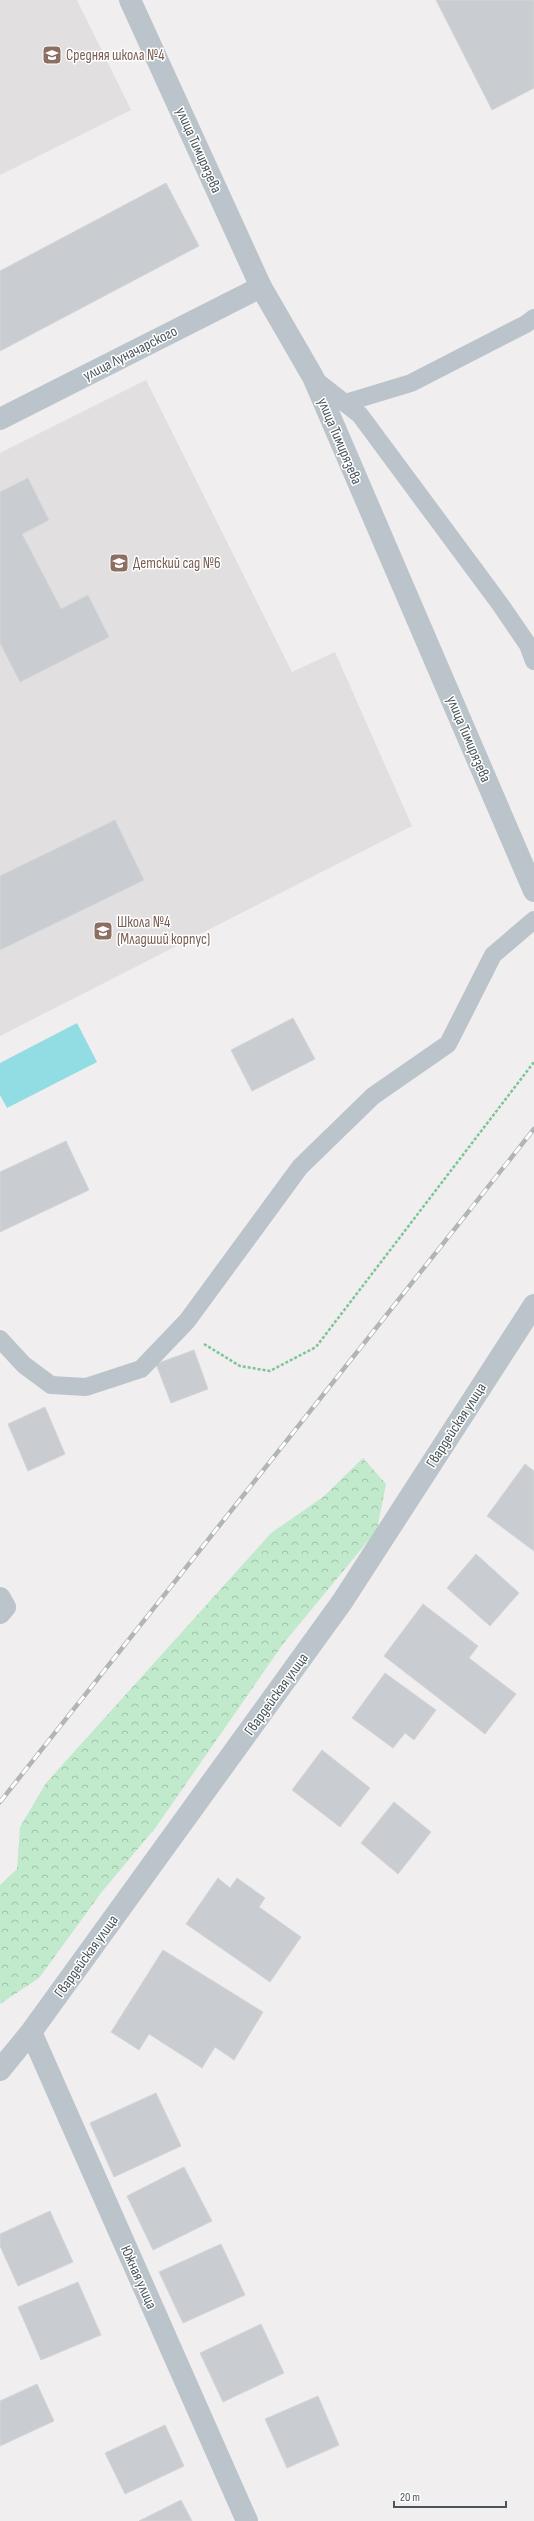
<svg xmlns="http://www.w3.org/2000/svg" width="534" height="2521" viewBox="0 0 534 2521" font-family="'Sofia Sans Condensed',sans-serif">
  <defs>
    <pattern id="forest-crowns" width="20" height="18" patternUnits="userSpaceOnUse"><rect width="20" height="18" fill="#c0eacb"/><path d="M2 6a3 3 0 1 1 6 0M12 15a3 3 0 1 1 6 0" fill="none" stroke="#9ec0a8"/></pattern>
  </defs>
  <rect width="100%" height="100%" fill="#f1eeef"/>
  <g fill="#e2dfe0">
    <path d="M 0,0 L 77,0 L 131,110 L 0,175 Z"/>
    <path d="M 146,380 L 292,672 L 335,652 L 412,826 L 0,1036 L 0,453 Z"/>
  </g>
  <path fill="url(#forest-crowns)" d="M 363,1458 L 386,1484 L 377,1530 L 283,1644 L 156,1827 L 101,1893 L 39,1978 L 0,2004 L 0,1885 L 17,1869 L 20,1827 L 46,1783 L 271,1533 L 323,1497 Z"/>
  <path fill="#91dde3" d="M 77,1023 L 97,1062 L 7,1108 L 0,1095 L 0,1063 Z"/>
  <g fill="#c9ccd0" stroke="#d3d5d9">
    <path d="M 436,0 L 534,0 L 534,88 L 492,110 Z"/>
    <path d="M 166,183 L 199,246 L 0,351 L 0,271 Z"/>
    <path d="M 28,478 L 49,520 L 22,534 L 61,609 L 88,595 L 109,637 L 20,682 L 0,643 L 0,492 Z"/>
    <path d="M 115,820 L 144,880 L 0,950 L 0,876 Z"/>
    <path d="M 293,1018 L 315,1059 L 252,1091 L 231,1050 Z"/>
    <path d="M 66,1141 L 89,1190 L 0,1232 L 0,1172 Z"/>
    <path d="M 194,1350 L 208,1389 L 171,1403 L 156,1364 Z"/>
    <path d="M 45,1407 L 65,1454 L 28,1471 L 8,1424 Z"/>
    <path d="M 525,1464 L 534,1471 L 534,1551 L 487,1516 Z"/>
    <path d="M 476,1554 L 519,1593 L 490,1626 L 447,1588 Z"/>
    <path d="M 423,1604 L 478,1646 L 469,1658 L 516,1694 L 485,1734 L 384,1656 Z"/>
    <path d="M 385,1673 L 436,1710 L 414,1740 L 405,1733 L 393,1748 L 352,1718 Z"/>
    <path d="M 322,1750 L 370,1788 L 340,1827 L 292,1790 Z"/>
    <path d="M 394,1802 L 431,1832 L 398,1874 L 361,1843 Z"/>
    <path d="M 218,1878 L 230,1888 L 237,1878 L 265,1898 L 259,1907 L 301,1937 L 270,1982 L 186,1924 Z"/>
    <path d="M 163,1950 L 263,2012 L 234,2060 L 215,2047 L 202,2068 L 149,2034 L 139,2050 L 111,2032 Z"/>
    <path d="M 156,2093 L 181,2146 L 114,2177 L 90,2123 Z"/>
    <path d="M 184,2167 L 212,2221 L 153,2250 L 127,2196 Z"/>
    <path d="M 50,2211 L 73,2262 L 18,2286 L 0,2246 L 0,2234 Z"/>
    <path d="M 221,2244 L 245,2295 L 183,2323 L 159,2272 Z"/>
    <path d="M 78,2282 L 101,2335 L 41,2360 L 18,2307 Z"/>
    <path d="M 261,2324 L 284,2373 L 223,2402 L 200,2353 Z"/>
    <path d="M 37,2384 L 54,2421 L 0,2446 L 0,2401 Z"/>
    <path d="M 318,2396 L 339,2445 L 287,2468 L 265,2419 Z"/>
    <path d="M 165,2425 L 184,2466 L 125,2494 L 105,2453 Z"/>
    <path d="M 181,2500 L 192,2521 L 139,2521 Z"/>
  </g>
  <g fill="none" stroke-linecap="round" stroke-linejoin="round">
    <path stroke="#7cc597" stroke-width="2.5" stroke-dasharray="3 2" stroke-linecap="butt" d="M 204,1344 L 240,1366 L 270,1371 L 316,1347 L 534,1062"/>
    <g stroke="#bbc4ca" stroke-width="18">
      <path d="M 313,378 L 360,415 L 500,604 L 528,645 L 534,661"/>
      <path d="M 345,403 L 411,383 L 526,324 L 534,318"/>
      <path d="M 0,1339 L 24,1365 L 51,1385 L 86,1387 L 141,1369 L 187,1321 L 300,1167 L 373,1096 L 448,1044 L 493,955 L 534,920"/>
    </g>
    <g stroke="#bbc4ca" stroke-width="22">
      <path d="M 130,0 L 261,287 L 313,377 L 534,891"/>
      <path d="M 0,419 L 261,287"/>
      <path d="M 0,1598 L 5,1607 L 0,1613"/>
      <path d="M 31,2032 L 247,2521"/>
      <path d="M 0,2070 L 31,2032 L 342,1602 L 534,1305"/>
    </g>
    <g stroke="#b1b5b8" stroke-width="4.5">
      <path id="rail" d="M 0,1802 L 534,1129"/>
    </g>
    <use href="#rail" stroke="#fff" stroke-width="3" stroke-dasharray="9" stroke-linecap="butt"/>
  </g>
  <defs>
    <g id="school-square" transform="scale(1)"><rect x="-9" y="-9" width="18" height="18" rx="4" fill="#8d6e63" stroke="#fff"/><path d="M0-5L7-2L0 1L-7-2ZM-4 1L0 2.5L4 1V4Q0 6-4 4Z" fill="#fff"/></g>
  </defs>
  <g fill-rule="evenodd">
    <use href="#school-square" x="52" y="55"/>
    <use href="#school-square" x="119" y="563"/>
    <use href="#school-square" x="103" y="931"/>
  </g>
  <g text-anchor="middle" stroke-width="3" stroke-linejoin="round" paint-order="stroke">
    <g font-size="15" fill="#785e54" stroke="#fff" text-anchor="start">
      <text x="66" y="60">Средняя школа №4</text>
      <text x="133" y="568">Детский сад №6</text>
      <text x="117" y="927">Школа №4<tspan x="117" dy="17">(Младший корпус)</tspan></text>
    </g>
    <g font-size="15" fill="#48545a" stroke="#fff">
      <text transform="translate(199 150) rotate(66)" y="5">улица Тимирязева</text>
      <text transform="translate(130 353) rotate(-27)" y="5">улица Луначарского</text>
      <text transform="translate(340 441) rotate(67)" y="5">улица Тимирязева</text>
      <text transform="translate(469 739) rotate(67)" y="5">улица Тимирязева</text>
      <text transform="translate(456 1425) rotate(-57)" y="5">Гвардейская улица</text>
      <text transform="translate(276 1694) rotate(-54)" y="5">Гвардейская улица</text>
      <text transform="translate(86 1956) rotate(-54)" y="5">Гвардейская улица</text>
      <text transform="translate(139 2277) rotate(66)" y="5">Южная улица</text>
    </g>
  </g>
  <path d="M394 2501v6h112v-6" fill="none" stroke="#48545a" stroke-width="2"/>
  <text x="400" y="2501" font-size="12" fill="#48545a" stroke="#ffffff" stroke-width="3" paint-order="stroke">20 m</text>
</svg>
